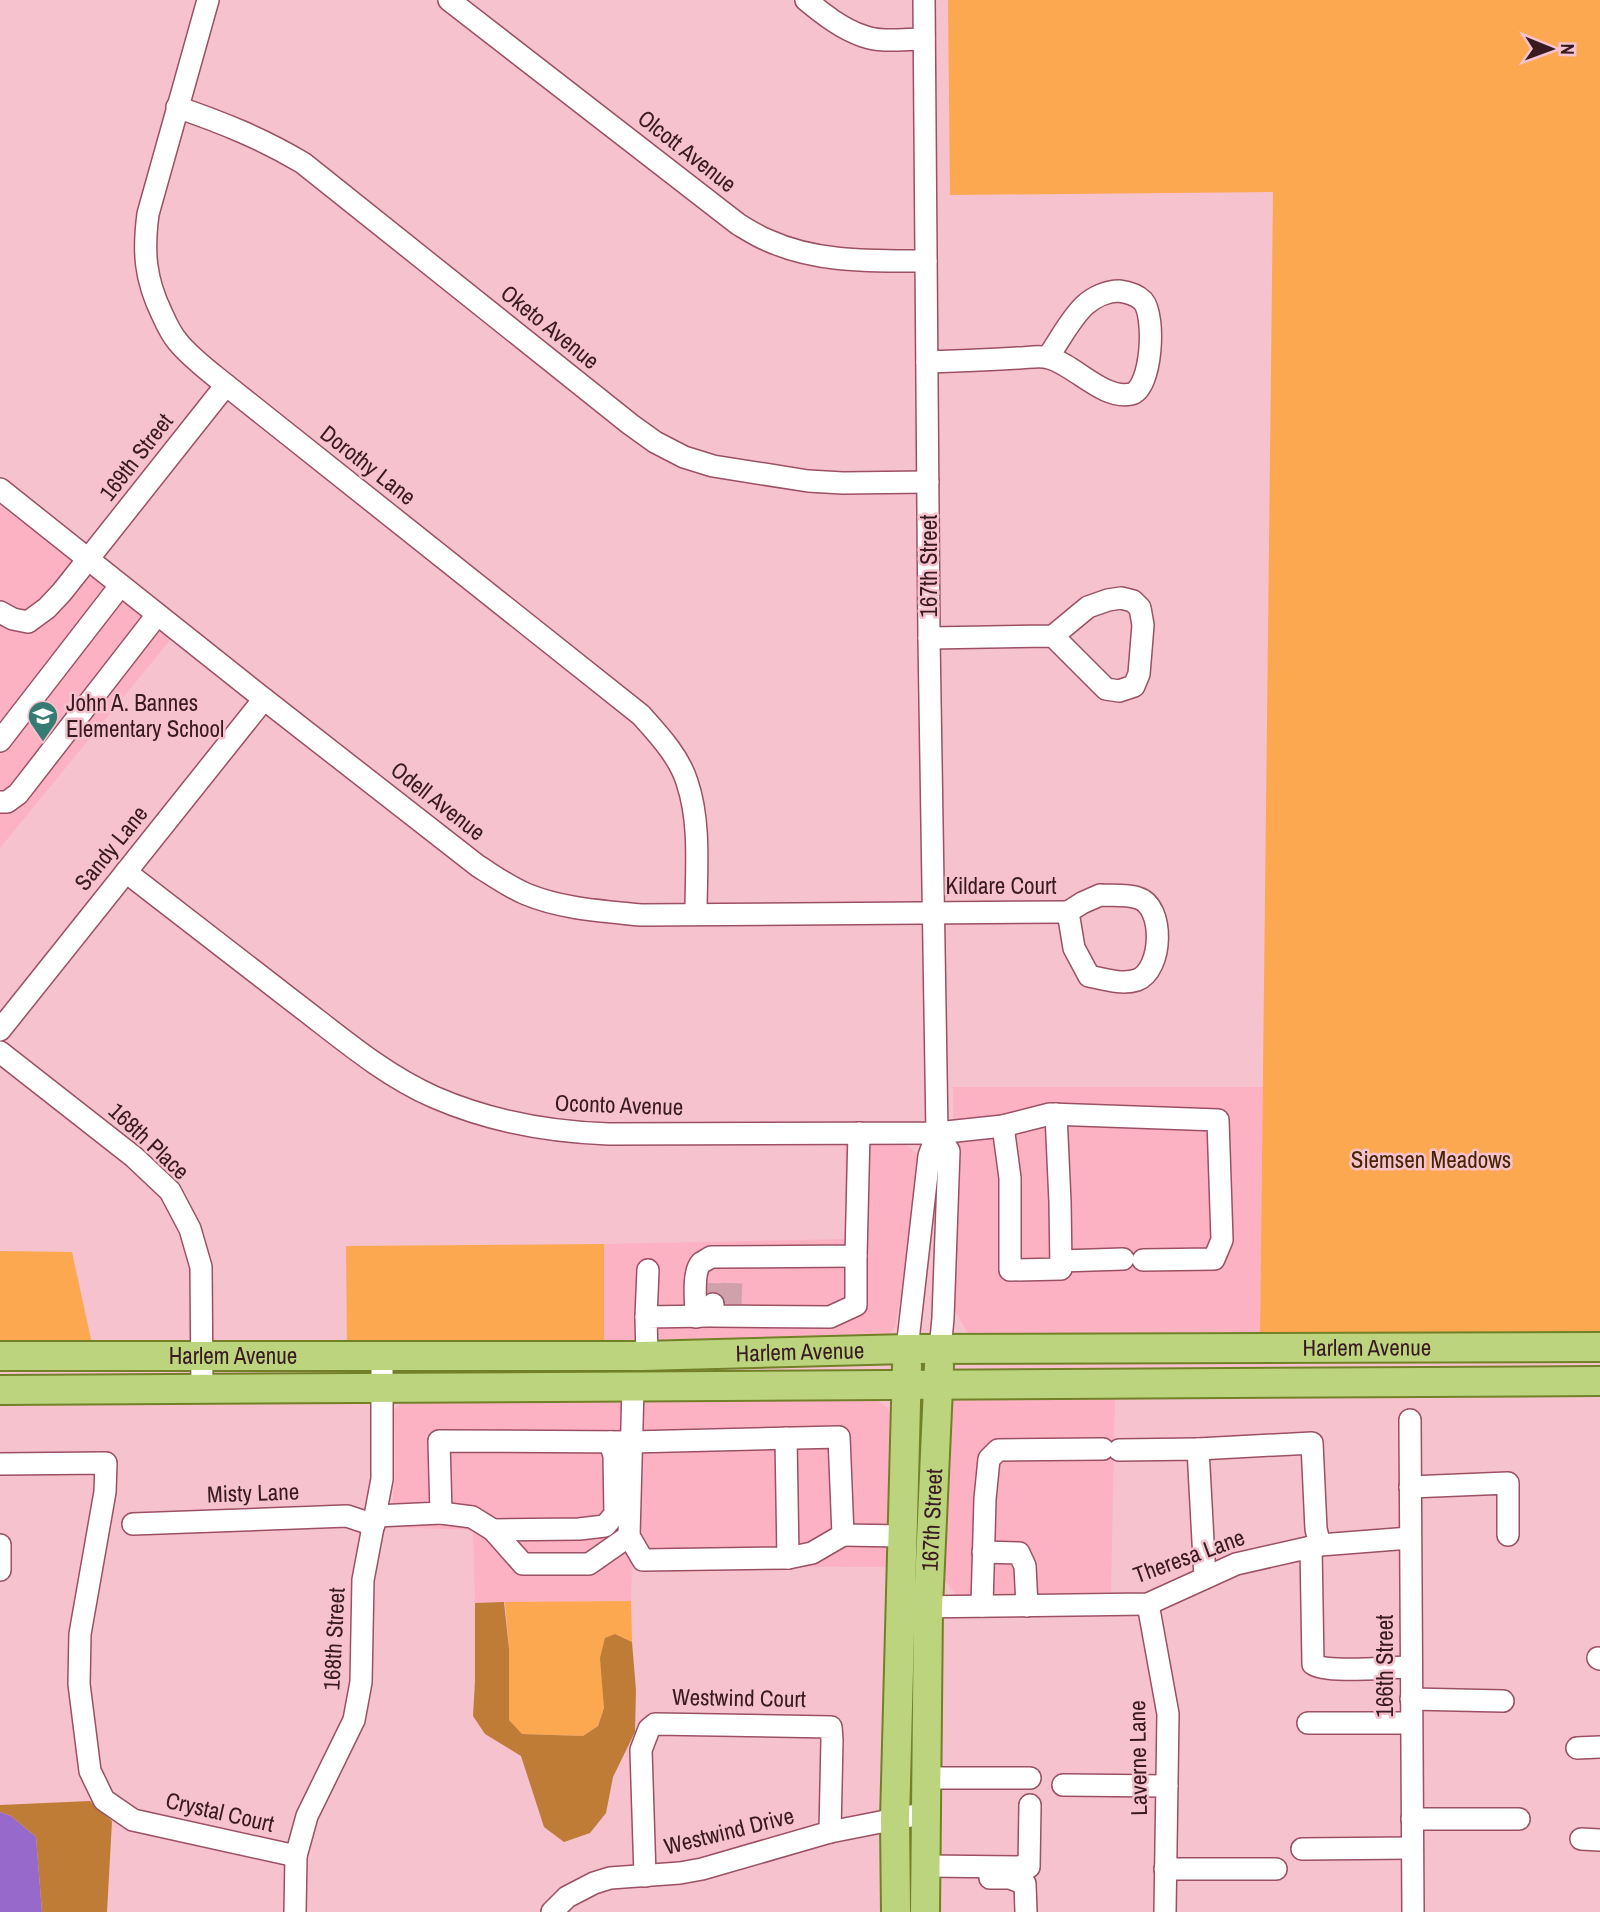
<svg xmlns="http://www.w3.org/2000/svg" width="1600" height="1912" viewBox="0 0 1600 1912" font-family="'Archivo Narrow',sans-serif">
  <rect width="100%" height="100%" fill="#f6c2cd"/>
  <g fill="#fdb2c3">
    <path d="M 0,505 L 171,639 L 0,848 Z"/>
    <path d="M 953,1087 L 1263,1087 L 1260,1337 L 978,1339 L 967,1332 L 955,1310 Z"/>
    <path d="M 845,1142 L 904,1144 L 912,1149 L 919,1157 L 921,1179 L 895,1327 L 887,1337 L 604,1344 L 604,1244 L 845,1239 Z"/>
    <path d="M 868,1394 L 887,1407 L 897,1430 L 887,1567 L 632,1566 L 631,1601 L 475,1603 L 473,1530 L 387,1527 L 393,1500 L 395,1469 L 394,1410 L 405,1399 Z"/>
    <path d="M 1115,1394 L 1111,1592 L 974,1597 L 955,1594 L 943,1577 L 948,1447 L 953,1395 Z"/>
  </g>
  <g fill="#fba850">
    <path d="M 948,0 L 1600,0 L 1600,1335 L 1260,1337 L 1273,192 L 950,195 Z"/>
    <path d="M 604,1244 L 604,1344 L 347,1346 L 346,1246 Z"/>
    <path d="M 0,1251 L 72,1252 L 92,1344 L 0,1344 Z"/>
    <path d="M 631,1601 L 632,1642 L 615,1634 L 603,1687 L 604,1708 L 598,1726 L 583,1736 L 522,1734 L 509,1720 L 509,1649 L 505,1602 Z"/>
  </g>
  <g fill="#be7c36">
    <path d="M 504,1602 L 509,1649 L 509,1720 L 522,1734 L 583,1736 L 598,1726 L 604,1708 L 600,1658 L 605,1638 L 615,1634 L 632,1642 L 636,1690 L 635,1732 L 613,1777 L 606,1813 L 590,1833 L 564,1842 L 544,1827 L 521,1756 L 485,1734 L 473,1716 L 475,1681 L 475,1603 Z"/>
    <path d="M 90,1801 L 112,1821 L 107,1912 L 42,1912 L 36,1837 L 11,1816 L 0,1812 L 0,1805 Z"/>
  </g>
  <path fill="#9769ca" d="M 0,1812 L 11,1816 L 36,1837 L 42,1912 L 0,1912 Z"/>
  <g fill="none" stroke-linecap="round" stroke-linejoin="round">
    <g stroke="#d0a0ab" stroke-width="21" stroke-dasharray="21 10" stroke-linecap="butt">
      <path d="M 713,1304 L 714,1276"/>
      <path d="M 731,1304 L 732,1276"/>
    </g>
    <g stroke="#9b5064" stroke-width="24">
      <g id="minor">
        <path d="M 208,0 L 148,214 C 143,252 145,279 162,314 C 166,323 171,334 178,342 C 191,358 210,372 226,385 L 641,715 C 658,734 679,756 687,782 C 701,823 696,871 696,913"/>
        <path d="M 449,0 L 738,224 C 748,230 757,236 767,240 C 817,263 872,261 926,261"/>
        <path d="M 806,0 C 823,14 842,29 863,36 C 881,43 905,39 924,39"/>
        <path d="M 177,107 C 223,123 261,138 303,163 L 630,424 L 655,442 L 684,457 L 713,466 L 808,481 L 843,483 L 928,482"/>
        <path d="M 927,362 C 957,361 987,360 1018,358 C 1027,358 1040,355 1049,358 C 1075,365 1103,400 1131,394 C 1152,389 1156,316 1143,301 C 1137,295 1127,292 1119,291 C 1107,291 1094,297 1085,305 C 1070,319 1060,340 1048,357"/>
        <path d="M 0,489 L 264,699 L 478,866 C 494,876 509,887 526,894 C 562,909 602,911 641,915 L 1068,912"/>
        <path d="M 0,612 L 13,619 L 28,622 L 47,608 L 62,592 L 226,385"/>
        <path d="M 929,638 L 1053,636 L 1088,607 L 1108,600 L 1121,598 L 1133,601 L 1140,608 L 1143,625 L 1139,674 L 1134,686 L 1119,691 L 1106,689 L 1053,636"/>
        <path d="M 0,741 L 120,586"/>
        <path d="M 0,802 L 7,802 L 18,794 L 157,615"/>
        <path d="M 126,872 C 182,915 238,958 294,1002 C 339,1036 382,1074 434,1097 C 489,1121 549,1132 609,1134 L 937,1133 L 1003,1126 L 1050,1114 L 1218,1120 L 1222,1240 L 1214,1259 L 1143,1260"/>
        <path d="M 1100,895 C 1111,896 1126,894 1138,898 C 1165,906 1163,970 1137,980 C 1122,985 1104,979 1089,976 L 1074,948 L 1068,912 L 1082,903 Z"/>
        <path d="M 0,1030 L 264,699"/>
        <path d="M 0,1052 L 134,1157 L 170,1191 L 190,1229 L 201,1267 L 202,1390"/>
        <path d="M 1003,1126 L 1010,1178 L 1010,1270 L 1061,1269 L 1060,1202 L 1056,1114"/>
        <path d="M 937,1133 L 949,1151 L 943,1318 L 940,1350"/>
        <path d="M 1061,1261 L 1123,1259"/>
        <path d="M 713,1304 L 713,1316 L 830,1317 L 856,1305 L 856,1256"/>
        <path d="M 646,1317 L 648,1270"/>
        <path d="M 696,1317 C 696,1304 692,1273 701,1263 C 704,1261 708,1259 711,1257 L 856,1256 L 859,1133"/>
        <path d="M 907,1349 L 929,1156 L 937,1133 L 929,638 L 924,0"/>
        <path d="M 647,1356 L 646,1317 L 709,1316"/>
        <path d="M 633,1387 L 629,1536 L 643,1560 L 788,1558 L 812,1553 L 843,1535"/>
        <path d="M 1410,1420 L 1413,1912"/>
        <path d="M 786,1438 L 788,1558"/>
        <path d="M 1198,1449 L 1312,1443 L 1316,1529 L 1320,1545"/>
        <path d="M 1119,1450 L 1198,1449 L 1205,1578"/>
        <path d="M 0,1464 L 106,1463 L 105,1492 L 80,1634 L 79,1684 L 90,1771 L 104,1800 L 133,1820 L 296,1856"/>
        <path d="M 1410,1487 L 1508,1483 L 1508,1535"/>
        <path d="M 441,1513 L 472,1517 L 493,1530 L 523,1564 L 589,1564 L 629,1536"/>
        <path d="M 376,1516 L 441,1513 L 439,1441 L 632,1442 L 839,1437 L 843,1535 L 902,1536"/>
        <path d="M 133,1524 L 347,1516 L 374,1525"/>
        <path d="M 493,1530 L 579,1529 L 605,1526 L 615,1514 L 614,1456 L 610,1442"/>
        <path d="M 0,1545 L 0,1570"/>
        <path d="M 1311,1547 L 1313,1664 C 1327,1674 1390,1667 1411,1667"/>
        <path d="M 983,1552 L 1019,1553 L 1025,1566 L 1027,1606"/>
        <path d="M 1148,1604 L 1168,1714 L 1165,1912"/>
        <path d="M 982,1606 L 985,1499 L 989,1459 L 998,1450 L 1103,1449"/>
        <path d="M 913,1607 L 1148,1604 L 1236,1564 L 1320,1545 L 1410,1538"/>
        <path d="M 1598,1658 L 1600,1659"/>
        <path d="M 1411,1699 L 1503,1701"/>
        <path d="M 1308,1723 L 1411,1723"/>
        <path d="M 1577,1748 L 1600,1747"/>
        <path d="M 927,1778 L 1030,1778"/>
        <path d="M 1063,1785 L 1167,1786"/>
        <path d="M 1412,1819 L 1519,1819"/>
        <path d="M 1581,1839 L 1600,1840"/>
        <path d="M 1302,1849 L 1412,1848"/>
        <path d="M 925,1866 L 1029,1867 L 1030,1805"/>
        <path d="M 1165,1869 L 1276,1869"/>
        <path d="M 645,1876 L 641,1750 L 649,1729 L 655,1724 L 831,1727 L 832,1740 L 830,1832"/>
        <path d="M 990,1878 L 1010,1878 L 1025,1884 L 1026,1912"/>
        <path d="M 295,1912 L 296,1856 L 307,1816 L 354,1720 L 361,1682 L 363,1580 L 382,1479 L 382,1357"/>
        <path d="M 552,1912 L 567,1897 L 594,1883 L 610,1878 L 680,1873 L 702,1869 L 830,1832 L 926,1813"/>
      </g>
    </g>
    <g stroke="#728027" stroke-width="32">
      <g id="major">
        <path id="s1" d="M 0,1356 L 642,1356 L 907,1349 L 1600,1347"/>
        <path d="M 0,1390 L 1600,1381"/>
        <path d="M 896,1912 L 895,1820 L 907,1366"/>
        <path id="s2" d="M 925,1912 L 928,1607 L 939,1366"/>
      </g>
    </g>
    <use href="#minor" stroke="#fff" stroke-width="21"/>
    <use href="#major" stroke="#bdd47f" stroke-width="28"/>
  </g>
  <defs>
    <g id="school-pin" transform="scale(1.575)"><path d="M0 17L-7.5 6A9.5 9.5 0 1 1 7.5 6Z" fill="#367c74" stroke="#f6c2cd"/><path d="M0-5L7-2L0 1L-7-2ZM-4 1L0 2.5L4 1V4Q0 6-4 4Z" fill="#fff"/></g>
  </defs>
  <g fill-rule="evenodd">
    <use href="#school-pin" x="43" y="716"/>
  </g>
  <g text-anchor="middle" stroke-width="5" stroke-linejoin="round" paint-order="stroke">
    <g font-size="23" fill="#391922" stroke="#f6c2cd">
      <text transform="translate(687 151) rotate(38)" y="8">Olcott Avenue</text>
      <text transform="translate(550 327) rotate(39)" y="8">Oketo Avenue</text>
      <text transform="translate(136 457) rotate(-52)" y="8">169th Street</text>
      <text transform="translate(368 465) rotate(38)" y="8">Dorothy Lane</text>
      <text transform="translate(929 566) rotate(-90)" y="8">167th Street</text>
      <text transform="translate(438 801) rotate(38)" y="8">Odell Avenue</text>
      <text transform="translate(111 848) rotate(-51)" y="8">Sandy Lane</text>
      <text x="1001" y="894">Kildare Court</text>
      <text transform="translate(619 1105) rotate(2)" y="8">Oconto Avenue</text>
      <text transform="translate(149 1141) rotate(43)" y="8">168th Place</text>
      <text dy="8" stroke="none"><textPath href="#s1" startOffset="1367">Harlem Avenue</textPath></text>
      <text dy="8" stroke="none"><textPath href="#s1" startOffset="800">Harlem Avenue</textPath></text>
      <text dy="8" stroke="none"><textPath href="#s1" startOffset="233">Harlem Avenue</textPath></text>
      <text transform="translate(253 1493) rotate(-2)" y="8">Misty Lane</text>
      <text dy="8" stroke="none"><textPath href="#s2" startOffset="392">167th Street</textPath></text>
      <text transform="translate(1189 1556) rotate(-20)" y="8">Theresa Lane</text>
      <text transform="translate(334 1639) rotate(-87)" y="8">168th Street</text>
      <text transform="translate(1385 1666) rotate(-90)" y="8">166th Street</text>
      <text transform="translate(739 1698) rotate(1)" y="8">Westwind Court</text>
      <text transform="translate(1138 1758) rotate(-91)" y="8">Laverne Lane</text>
      <text transform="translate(220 1812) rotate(13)" y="8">Crystal Court</text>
      <text transform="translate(729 1831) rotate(-14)" y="8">Westwind Drive</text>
    </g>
    <g font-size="23" fill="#391922" stroke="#f6c2cd" text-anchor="start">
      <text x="66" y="711">John A. Bannes<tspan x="66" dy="26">Elementary School</tspan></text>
    </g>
    <g font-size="23" fill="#452400" stroke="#f6c2cd">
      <text x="1431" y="1168">Siemsen Meadows</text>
    </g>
  </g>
  <g transform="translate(1551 49) rotate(91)" stroke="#f6c2cd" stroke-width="5" paint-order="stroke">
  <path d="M0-5L12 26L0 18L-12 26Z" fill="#391922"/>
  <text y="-10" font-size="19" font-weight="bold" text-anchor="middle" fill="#391922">N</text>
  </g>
</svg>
